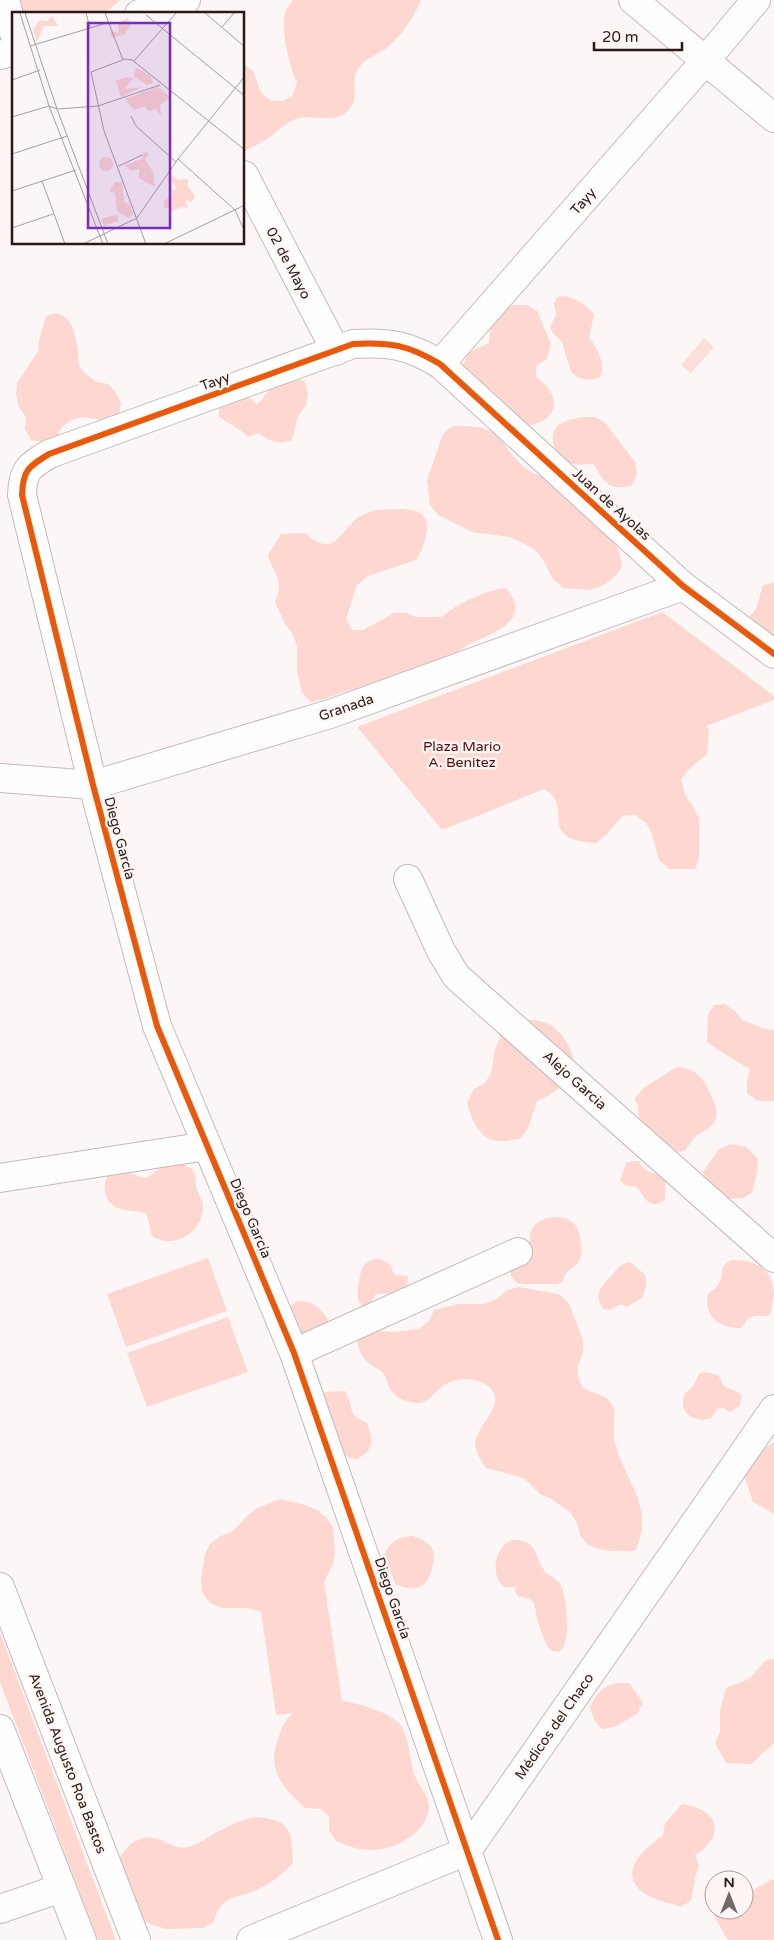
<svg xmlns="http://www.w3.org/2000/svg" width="774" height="1940" viewBox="0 0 774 1940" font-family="'Varela Round',sans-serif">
  <rect width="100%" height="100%" fill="#fcf7f6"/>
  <g fill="#fdd7d0">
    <path d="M 0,0 L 120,0 L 110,9 L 101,14 L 14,14 L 0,53 Z"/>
    <path d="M 293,0 L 421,0 C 413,18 401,37 385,49 C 375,56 364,59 358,69 C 348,83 364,101 344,114 C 331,122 313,115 299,118 C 286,121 278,132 267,139 C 260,144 251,147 244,152 L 244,64 L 253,71 L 261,93 L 271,101 L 283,101 L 293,95 L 297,82 C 289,66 280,28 286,10 C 287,7 291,3 293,0 Z"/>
    <path d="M 563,296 C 574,297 587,305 594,314 L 589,338 C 597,348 606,364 600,377 C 589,382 579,380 571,372 L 562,342 L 553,333 L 550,327 L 556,315 L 554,303 L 557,297 Z"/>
    <path d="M 514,305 L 526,305 L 537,311 L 551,344 L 547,359 L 536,366 L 536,377 C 564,397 559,422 524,426 L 462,368 L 468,353 L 489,343 C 490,323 495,313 514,305 Z"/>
    <path d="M 57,313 C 60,315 65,317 67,319 C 77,330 78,352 79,366 L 87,375 L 96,382 L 108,384 L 116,393 L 121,403 L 119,415 L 108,421 L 83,417 L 71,420 L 61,428 L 56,439 L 44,442 L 31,440 L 25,429 L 26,417 L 19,407 L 16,394 L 17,383 L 38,352 L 39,340 L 46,316 Z"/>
    <path d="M 294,377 L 305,382 L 308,394 L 306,405 L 298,416 L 292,440 C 278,445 271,442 259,433 L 248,437 C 239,428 229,424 219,417 L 219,404 L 237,393 L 249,397 L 257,405 L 273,386 Z"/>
    <path d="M 583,417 L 595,417 L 605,423 L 635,462 L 637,474 L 632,485 C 610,492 604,483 594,464 C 586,464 574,466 567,462 C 554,457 546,432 560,424 C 567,420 576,418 583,417 Z"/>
    <path d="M 453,426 C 469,426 484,425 498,436 C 502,439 504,444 507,448 C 521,466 530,477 555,477 L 610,535 C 617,546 621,554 622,567 L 613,578 L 602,586 L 589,590 L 563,588 L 553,579 L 542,558 L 534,549 L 510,537 L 472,532 L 438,515 L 430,505 L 427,480 L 443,434 Z"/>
    <path d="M 376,510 C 388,510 401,508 412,510 C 438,514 424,547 416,560 L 368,576 L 357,585 L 346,619 L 352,630 L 363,630 L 394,613 L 406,613 L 416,617 L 442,617 C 456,604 486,590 506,588 C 536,623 487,634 464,647 C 457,652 453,657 448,664 L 358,689 C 342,691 328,699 311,702 L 302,693 L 297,670 L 297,646 L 293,634 L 285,624 L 275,602 C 285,579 274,576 268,555 L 281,534 L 305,533 C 330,555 335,541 352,523 C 358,515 367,513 376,510 Z"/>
    <path d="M 774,582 L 774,639 L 752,630 L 749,617 L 756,609 L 763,585 Z"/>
    <path d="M 662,612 L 774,696 L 774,700 L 706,726 L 709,730 L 707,754 L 688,770 L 681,780 L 685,795 L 693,806 L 699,818 L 699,857 L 695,869 L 669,869 L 659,860 L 652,834 L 646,823 L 635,815 L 622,816 L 606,835 L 596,843 C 534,840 576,806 544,789 L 442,830 L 357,727 Z"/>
    <path d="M 725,1004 L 735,1011 L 742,1020 L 765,1029 L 774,1030 L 774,1101 L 758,1101 L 747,1093 L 747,1081 L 750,1069 L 718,1050 L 707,1042 L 708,1015 L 714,1005 Z"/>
    <path d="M 529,1020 C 537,1020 545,1021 552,1026 C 562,1033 576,1053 573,1066 C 569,1083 552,1095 537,1101 L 528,1128 L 521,1138 C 487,1148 476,1134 467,1103 L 474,1089 L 485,1083 L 491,1073 L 495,1049 L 505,1027 L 517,1021 Z"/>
    <path d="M 677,1067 C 698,1067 707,1084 714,1102 C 716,1109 718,1114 715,1121 C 710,1130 701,1131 694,1138 C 690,1142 688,1147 685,1151 L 671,1152 L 639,1123 L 638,1104 L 634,1099 L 645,1087 Z"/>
    <path d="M 731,1144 L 746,1147 L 757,1158 L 758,1167 L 752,1193 L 743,1198 L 719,1199 L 706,1184 L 703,1172 L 719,1149 Z"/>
    <path d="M 632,1161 L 638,1161 L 645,1170 L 661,1176 L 665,1180 L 665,1199 C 650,1213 645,1197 637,1187 L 624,1185 L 620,1180 L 626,1163 Z"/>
    <path d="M 172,1164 L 184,1164 L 194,1171 C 196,1177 195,1184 197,1190 C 199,1195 202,1200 203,1205 C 204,1232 176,1249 153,1237 C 148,1228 151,1221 145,1213 C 137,1211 129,1211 121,1209 C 105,1205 101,1187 108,1175 L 125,1170 C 156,1187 144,1171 172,1164 Z"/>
    <path d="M 555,1217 C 573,1217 580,1227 581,1245 C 582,1250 582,1255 579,1260 C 575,1270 564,1269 563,1281 L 557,1284 L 519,1284 C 497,1270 525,1259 529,1246 C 531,1237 528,1231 536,1224 C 541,1219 548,1218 555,1217 Z"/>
    <path d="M 208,1258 L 227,1311 L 126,1347 L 107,1294 Z"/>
    <path d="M 374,1259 L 380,1259 L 391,1265 L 392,1271 L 396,1275 L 408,1276 L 407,1288 L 395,1293 L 376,1294 L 369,1305 L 363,1308 C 356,1298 357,1293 359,1281 C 362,1268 360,1266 374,1259 Z"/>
    <path d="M 731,1260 C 753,1259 774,1268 774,1295 C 773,1302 771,1307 770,1315 C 764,1317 754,1314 749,1318 C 746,1320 744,1325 741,1328 C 720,1329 703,1316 708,1294 C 711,1291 715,1289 718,1285 C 725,1276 718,1266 731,1260 Z"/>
    <path d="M 630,1262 L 644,1274 L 646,1279 L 646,1287 L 642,1298 L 626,1307 L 621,1304 L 609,1310 L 603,1309 C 593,1293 601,1287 612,1275 C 618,1268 620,1264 630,1262 Z"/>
    <path d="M 519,1287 L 558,1294 L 568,1302 L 583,1340 L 583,1353 L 578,1365 L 578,1377 L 583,1388 L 607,1398 L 614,1408 C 615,1420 612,1432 615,1443 C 625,1482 656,1508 635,1551 L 611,1551 L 598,1549 L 587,1544 L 580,1535 L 577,1523 L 570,1512 L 551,1499 L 540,1494 L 524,1478 L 486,1468 C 482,1461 475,1452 475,1444 C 476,1426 506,1405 491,1389 C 481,1378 462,1377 448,1383 C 432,1390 431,1407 410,1402 C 404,1401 397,1397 393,1393 C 387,1386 388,1379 383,1373 C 382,1370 376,1368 374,1367 C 361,1358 357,1350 357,1335 L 368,1330 L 394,1332 L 419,1329 L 429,1321 L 434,1310 L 458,1304 L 485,1304 L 498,1298 L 507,1290 Z"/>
    <path d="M 298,1301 C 312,1300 325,1310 329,1324 L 304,1337 L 299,1333 L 287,1307 Z"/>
    <path d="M 228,1317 L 248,1372 L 147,1407 L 127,1353 Z"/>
    <path d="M 706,1372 L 718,1375 L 724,1386 L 741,1394 L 741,1400 L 740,1406 L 729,1412 L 724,1408 L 718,1408 L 711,1418 C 697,1424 678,1414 684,1396 C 686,1391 689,1391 692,1387 C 695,1383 697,1377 700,1373 Z"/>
    <path d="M 345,1391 C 355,1408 346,1415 367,1423 C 373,1441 375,1449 357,1459 L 350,1458 L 339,1451 L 320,1395 L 326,1392 Z"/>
    <path d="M 774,1442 L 774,1514 L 753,1502 L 745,1478 L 756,1454 Z"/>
    <path d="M 280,1499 L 305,1505 L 317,1510 L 326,1517 L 333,1527 L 335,1552 L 333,1564 L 324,1582 L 342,1701 C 357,1703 393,1713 401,1726 C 410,1739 409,1759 414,1774 C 418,1786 429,1794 429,1808 C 428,1818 422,1828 414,1834 C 388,1854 365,1854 336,1841 L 329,1830 L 329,1817 L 321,1809 L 305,1808 C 281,1785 266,1770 279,1736 C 282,1727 286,1719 293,1713 L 276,1715 L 261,1612 L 247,1608 L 221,1608 L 210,1603 L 202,1592 L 201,1580 L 205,1554 L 210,1544 L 221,1536 L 232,1532 L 248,1515 L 257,1508 Z"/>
    <path d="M 412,1536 C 433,1541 438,1552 431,1571 C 429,1579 424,1587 416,1588 C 410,1590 402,1586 396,1585 L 384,1557 C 388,1542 398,1537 412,1536 Z"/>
    <path d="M 512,1540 C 539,1540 533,1555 545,1572 C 549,1576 554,1577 558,1581 C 567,1591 569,1630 565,1643 C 564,1647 562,1649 559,1652 L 552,1651 L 547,1646 L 538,1623 L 534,1603 L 530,1599 L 517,1596 L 515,1590 L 516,1587 L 504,1587 C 490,1576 494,1547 512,1540 Z"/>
    <path d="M 0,1633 L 116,1940 L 98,1940 L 0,1682 Z"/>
    <path d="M 774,1659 L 774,1743 L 751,1764 L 726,1763 L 715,1743 L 720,1732 L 720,1711 L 726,1688 L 749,1679 L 766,1660 Z"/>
    <path d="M 616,1683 L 629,1683 L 643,1703 L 637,1714 L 614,1727 L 602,1729 L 594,1720 L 590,1707 C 596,1694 602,1687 616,1683 Z"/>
    <path d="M 682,1804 C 694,1806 709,1810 714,1823 C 715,1826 714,1832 714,1836 L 702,1851 L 695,1855 L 699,1866 C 694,1877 694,1889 691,1900 L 681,1907 C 670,1903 653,1900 644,1893 C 616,1871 645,1849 663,1835 L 665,1823 Z"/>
    <path d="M 254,1817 C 291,1819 292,1830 293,1863 C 281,1876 268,1886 251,1892 C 243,1896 232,1896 225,1902 C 218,1907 216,1914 214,1922 L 203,1928 L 166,1929 L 150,1924 L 139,1917 L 117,1864 C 123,1849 136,1835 154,1838 C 166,1840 174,1850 187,1847 C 194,1846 202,1841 208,1837 C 223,1829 237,1821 254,1817 Z"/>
    <path d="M 772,1879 L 774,1880 L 774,1940 L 728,1940 L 713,1914 L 710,1902 L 714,1896 L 714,1910 L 744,1910 L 744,1887 L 750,1892 Z"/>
  </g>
  <path fill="#fadfda" d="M 704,338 L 714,347 L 691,373 L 681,365 Z"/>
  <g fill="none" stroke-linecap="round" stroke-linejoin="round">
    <g stroke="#c4bab9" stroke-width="30">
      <g id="minor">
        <path d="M 5,0 L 14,33"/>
        <path d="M 633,0 L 774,118"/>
        <path d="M 139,14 L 186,0"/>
        <path d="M 0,55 L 14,51"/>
        <path d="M 244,175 L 336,351"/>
        <path d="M 440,364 L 705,61 L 756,0"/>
        <path d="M 0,778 L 93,785 L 330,714 L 683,586"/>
        <path d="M 408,879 L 441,951 L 456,976 L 774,1258"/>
        <path d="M 0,1178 L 207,1146"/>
        <path d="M 294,1353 L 518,1252"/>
        <path d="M 0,1909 L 61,1888"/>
        <path d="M 498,1940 L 294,1353 L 157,1026 L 93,785 L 22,495 C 23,470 28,467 49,454 L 353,344 C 391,342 408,345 440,364 L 683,586 L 774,654"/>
      </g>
    </g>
    <g stroke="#c4bab9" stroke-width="30">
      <g id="major">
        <path d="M 0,1587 L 136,1940"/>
        <path d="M 0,1729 L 82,1940"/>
        <path d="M 251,1940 L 467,1851 L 774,1409"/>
      </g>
    </g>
    <use href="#minor" stroke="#fffefe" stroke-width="28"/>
    <use href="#major" stroke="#fffefe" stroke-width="28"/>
    <g stroke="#fef6f4" stroke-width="9">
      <path id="cycleway" d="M 498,1940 L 294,1353 L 157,1026 L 93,785 L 22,495 C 23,470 28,467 49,454 L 353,344 C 391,342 408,345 440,364 L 683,586 L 774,654"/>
    </g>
    <use href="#cycleway" stroke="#e8590c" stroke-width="6"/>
  </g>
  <g text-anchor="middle" stroke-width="5" stroke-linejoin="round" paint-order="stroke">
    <g font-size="14" fill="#281a17" stroke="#fef6f4">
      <text transform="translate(583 201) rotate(-49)" y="5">Tayy</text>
      <text transform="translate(289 263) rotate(62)" y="5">02 de Mayo</text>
      <text transform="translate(215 381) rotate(-20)" y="5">Tayy</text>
      <text transform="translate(612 504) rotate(42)" y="5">Juan de Ayolas</text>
      <text transform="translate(346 707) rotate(-19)" y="5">Granada</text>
      <text transform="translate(120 838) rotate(75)" y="5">Diego García</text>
      <text transform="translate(575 1080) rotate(42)" y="5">Alejo Garcia</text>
      <text transform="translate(251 1218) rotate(67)" y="5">Diego García</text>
      <text transform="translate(393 1598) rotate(71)" y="5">Diego García</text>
      <text transform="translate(554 1726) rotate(-55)" y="5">Médicos del Chaco</text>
      <text transform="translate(68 1763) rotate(69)" y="5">Avenida Augusto Roa Bastos</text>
    </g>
    <g font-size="14" fill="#550902" stroke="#fef6f4">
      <text x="462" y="751">Plaza Mario<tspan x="462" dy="16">A. Benitez</tspan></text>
    </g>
  </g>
  <g transform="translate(12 12)">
    <rect width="232" height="232" fill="#fcf7f6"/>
    <path d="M 40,4 L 46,14 L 32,14 L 25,29 L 21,17 L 28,8 L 35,9 ZM 115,6 L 120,11 L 113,22 L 100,26 L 98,19 L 107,21 L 106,12 ZM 124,56 L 139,64 L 141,71 L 135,73 L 122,65 ZM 114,65 L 121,66 L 113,77 L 130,75 L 109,85 L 104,69 ZM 146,75 L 158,85 L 148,93 L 149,103 L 143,97 L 136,99 L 133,94 L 122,98 L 113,87 ZM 132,140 L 137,141 L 133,147 L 141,160 L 143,175 L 127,166 L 127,157 L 119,159 L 113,153 L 130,147 ZM87 152a7 7 0 1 1 14 0a7 7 0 1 1-14 0ZM 158,163 L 167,168 L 176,167 L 176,175 L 183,184 L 180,190 L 174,188 L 175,196 L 169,195 L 159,200 L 159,194 L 152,197 L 152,189 L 160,184 L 159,176 L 165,179 L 162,172 L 155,169 ZM 103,170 L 110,171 L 112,190 L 118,193 L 121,202 L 117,206 L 105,199 L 103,181 L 97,179 ZM 103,203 L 106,204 L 106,209 L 92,214 L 89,207 Z" fill="#fdd7d0"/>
    <path fill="none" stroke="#a79f9d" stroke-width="1" d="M 8,1 L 37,94 L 91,232M 13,1 L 45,97 L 96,232M 74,1 L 78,16M 93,1 L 111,48M 193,1 L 233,35M 134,3 L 233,84M 210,15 L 222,1M 18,34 L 95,11M 122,49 L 164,1M 0,68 L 28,58M 119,104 L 124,114 L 164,150M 0,105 L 37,94 L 45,97 L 86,94 L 148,73M 0,142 L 55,124M 166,147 L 223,198 L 233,220M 107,154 L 130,143M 30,169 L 53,232M 0,179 L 64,158M 0,216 L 41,202M 71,232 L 125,206 L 166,147 L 233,64M 134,232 L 92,119 L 79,60 L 113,47 L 120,48 L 233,138M 152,232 L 233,193"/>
    <path fill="#7b2cbf" fill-opacity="0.15" stroke="#7b2cbf" stroke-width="2.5" d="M 76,11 L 158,11 L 158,216 L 76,216 Z"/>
    <rect width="232" height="232" fill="none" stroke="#281a17" stroke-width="2.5"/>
  </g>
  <g transform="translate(729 1895)"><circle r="24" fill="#fef6f4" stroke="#a89e9c"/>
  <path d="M0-4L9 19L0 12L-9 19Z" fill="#726765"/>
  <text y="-8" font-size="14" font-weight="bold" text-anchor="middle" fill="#281a17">N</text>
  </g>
  <path d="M594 42v8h88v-8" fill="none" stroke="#281a17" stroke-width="2.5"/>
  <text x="602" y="42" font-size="15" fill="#281a17" stroke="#fef6f4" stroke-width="4" paint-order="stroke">20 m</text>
</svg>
